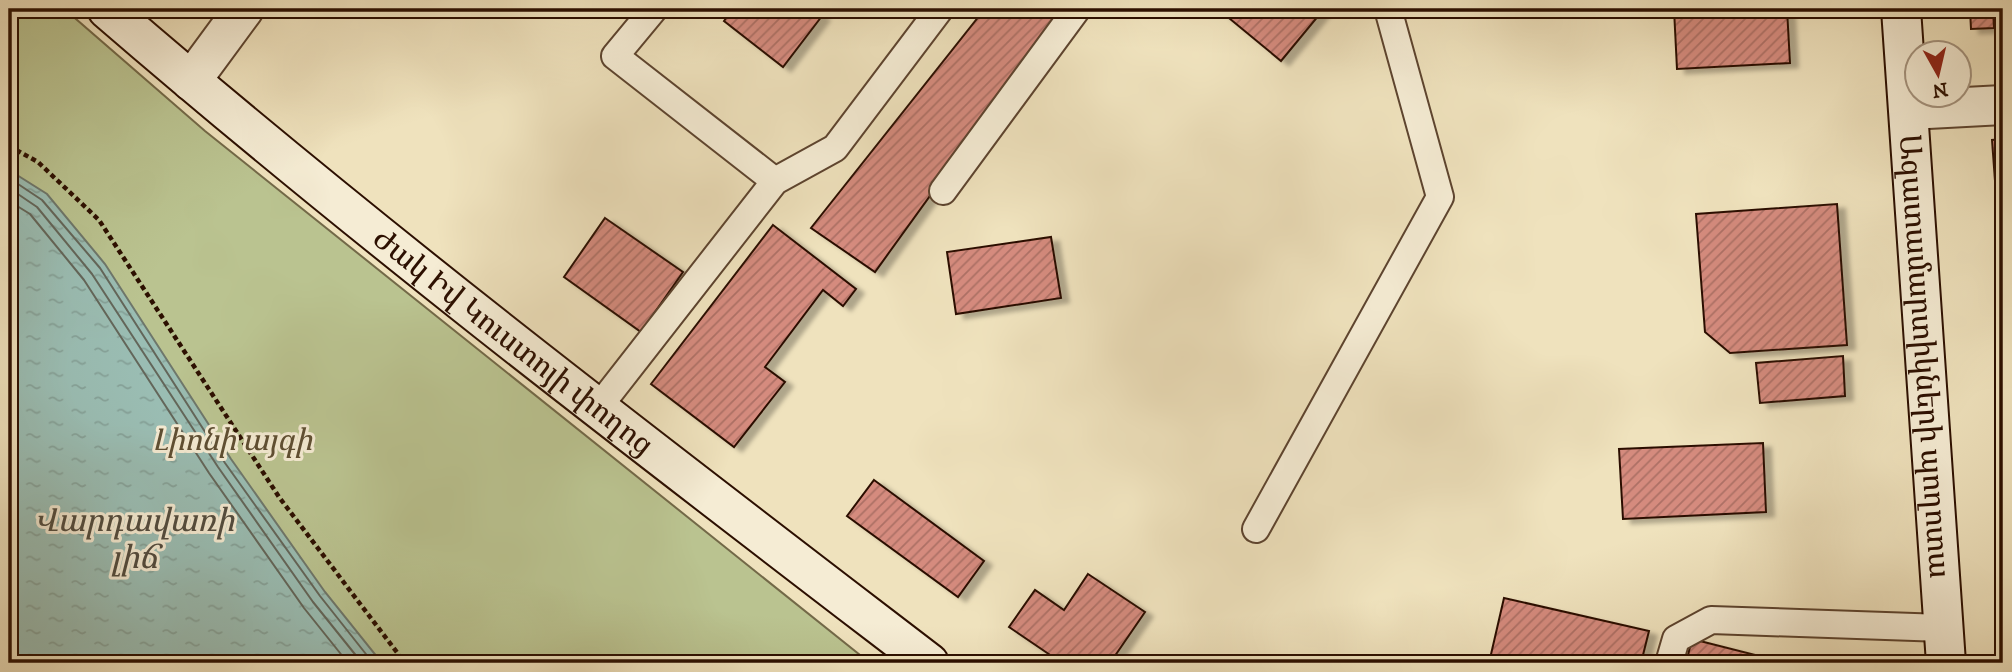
<svg xmlns="http://www.w3.org/2000/svg" width="2012" height="672" viewBox="0 0 2012 672" font-family="'IM FELL DW Pica','Noto Serif Armenian',serif">
  <defs>
    <pattern id="water-ripples" width="26" height="14" patternUnits="userSpaceOnUse" patternTransform="scale(1.75)"><rect width="26" height="14" fill="#9abdb3"/><path d="M2 4q2-2 4 0t4 0M15 11q2-2 4 0t4 0" fill="none" stroke="#85a198"/></pattern>
    <pattern id="building-hatch" width="6" height="6" patternUnits="userSpaceOnUse" patternTransform="scale(1.75)"><rect width="6" height="6" fill="#d58b7e"/><path d="M-1 1l2-2M0 6l6-6M5 7l2-2" fill="none" stroke="#ad7065"/></pattern>
    <filter id="shadow"><feDropShadow dx="8" dy="4.5" stdDeviation="2" flood-color="#0004"/></filter>
  </defs>
  <rect width="100%" height="100%" fill="#efe2bd"/>
  <filter id="stains"><feTurbulence type="fractalNoise" baseFrequency=".00286" numOctaves="4"/><feColorMatrix values="0 0 0 0 .2 0 0 0 0 .09 0 0 0 0 .02 0 0 0 .5 -.17"/></filter>
  <radialGradient id="worn" r=".72"><stop offset=".6" stop-color="#630" stop-opacity="0"/><stop offset="1" stop-color="#630" stop-opacity=".3"/></radialGradient>
  <path fill="#bac390" stroke="#736948" stroke-width="2" d="M 9,9 L 53,9 L 69,13 L 205,131 L 870,663 L 9,663 Z"/>
  <path fill="url(#water-ripples)" stroke="#6e776b" stroke-width="2" d="M 9,170 L 47,194 L 105,264 L 231,459 L 325,592 L 382,663 L 9,663 Z"/>
  <g fill="none" stroke-linecap="round" stroke-linejoin="round">
    <g stroke="#63665a" stroke-width="2">
      <path d="M 9,178 L 42,200 L 100,268 L 225,463 L 320,596 L 373,663"/>
      <path d="M 9,188 L 37,207 L 92,274 L 218,467 L 313,602 L 362,663"/>
      <path d="M 9,201 L 30,214 L 84,280 L 209,473 L 304,608 L 348,663"/>
    </g>
  </g>
  <g fill="url(#building-hatch)" stroke="#2c0f00" stroke-width="2" filter="url(#shadow)">
    <path d="M 733,9 L 813,9 L 822,16 L 783,67 L 724,21 Z"/>
    <path d="M 981,9 L 1065,9 L 875,272 L 811,228 L 983,11 Z"/>
    <path d="M 1218,9 L 1324,9 L 1281,61 Z"/>
    <path d="M 1674,9 L 1787,9 L 1790,63 L 1677,69 Z"/>
    <path d="M 1970,9 L 1993,9 L 1994,28 L 1971,29 Z"/>
    <path d="M 2003,139 L 2003,207 L 1997,208 L 1992,140 Z"/>
    <path d="M 1837,204 L 1847,345 L 1730,353 L 1705,332 L 1696,214 Z"/>
    <path d="M 605,218 L 683,272 L 641,332 L 564,277 Z"/>
    <path d="M 773,225 L 856,289 L 843,306 L 823,290 L 765,367 L 785,382 L 734,447 L 651,384 Z"/>
    <path d="M 1051,237 L 1061,298 L 956,314 L 947,252 Z"/>
    <path d="M 1843,356 L 1845,396 L 1760,403 L 1756,363 Z"/>
    <path d="M 1763,443 L 1766,512 L 1623,519 L 1619,449 Z"/>
    <path d="M 874,480 L 984,561 L 958,597 L 847,516 Z"/>
    <path d="M 1088,574 L 1145,612 L 1110,663 L 1062,663 L 1009,627 L 1035,590 L 1064,610 Z"/>
    <path d="M 1504,598 L 1649,631 L 1641,663 L 1489,663 Z"/>
    <path d="M 1692,639 L 1787,663 L 1686,663 Z"/>
  </g>
  <g fill="none" stroke-linecap="round" stroke-linejoin="round">
    <g stroke="#5d442f" stroke-width="30">
      <g id="lane">
        <path d="M 654,9 L 615,56 L 775,181"/>
        <path d="M 943,191 L 1077,9"/>
        <path d="M 597,409 L 775,181 L 835,148 L 940,9"/>
        <path d="M 1256,529 L 1440,197 L 1388,9"/>
        <path d="M 1669,663 L 1676,639 L 1711,620 L 1943,628"/>
      </g>
    </g>
    <g stroke="#5d442f" stroke-width="42">
      <g id="street">
        <path d="M 191,81 L 244,9"/>
        <path d="M 1909,110 L 2003,105"/>
      </g>
    </g>
    <g stroke="#2c0f00" stroke-width="42">
      <g id="secondary">
        <path id="s1" d="M 107,9 C 372,238 651,450 929,663"/>
        <path id="s2" d="M 1901,9 L 1946,663"/>
      </g>
    </g>
    <path stroke="#2c0f00" stroke-width="4.5" stroke-dasharray="5 3.5" stroke-linecap="butt" d="M 9,146 L 38,162 L 99,220 L 279,497 L 405,663"/>
    <use href="#lane" stroke="#f5ecd4" stroke-width="26"/>
    <use href="#street" stroke="#f5ecd4" stroke-width="38"/>
    <use href="#secondary" stroke="#f5ecd4" stroke-width="38"/>
  </g>
  <g text-anchor="middle" stroke-width="6" stroke-linejoin="round" paint-order="stroke">
    <g font-size="30" fill="#2c0f00" stroke="#f5ecd4">
      <text dy="10" stroke="none"><textPath href="#s1" startOffset="525">Ժակ Իվ Կուստոյի փողոց</textPath></text>
      <text dy="10" stroke="none"><textPath href="#s2" startOffset="348">Ազատամարտիկների պողոտա</textPath></text>
    </g>
    <g font-size="30" font-style="italic" fill="#5e4e32" stroke="#f5ecd4">
      <text x="232" y="450">Լիոնի այգի</text>
    </g>
    <g font-size="32" font-style="italic" fill="#524c3f" stroke="#f5ecd4">
      <text x="134" y="531">Վարդավառի<tspan x="134" dy="37">լիճ</tspan></text>
    </g>
  </g>
  <rect width="2012" height="672" fill="none" stroke="#efe2bd" stroke-width="35"/>
  <rect x="10" y="10" width="1991" height="651" fill="none" stroke="#2c0f00" stroke-width="3.5"/>
  <rect x="18" y="18" width="1977" height="637" fill="none" stroke="#2c0f00" stroke-width="2"/>
  <g transform="translate(1938 74) rotate(172)"><circle r="33" fill="#f5ecd4" stroke="#a5947f" stroke-width="2"/>
  <path d="M0-5L12 26L0 18L-12 26Z" fill="#8f2418"/>
  <text y="-10" font-size="19" font-weight="bold" text-anchor="middle" fill="#2c0f00">N</text>
  </g>
  <rect width="100%" height="100%" filter="url(#stains)"/>
  <rect width="100%" height="100%" fill="url(#worn)"/>
</svg>
